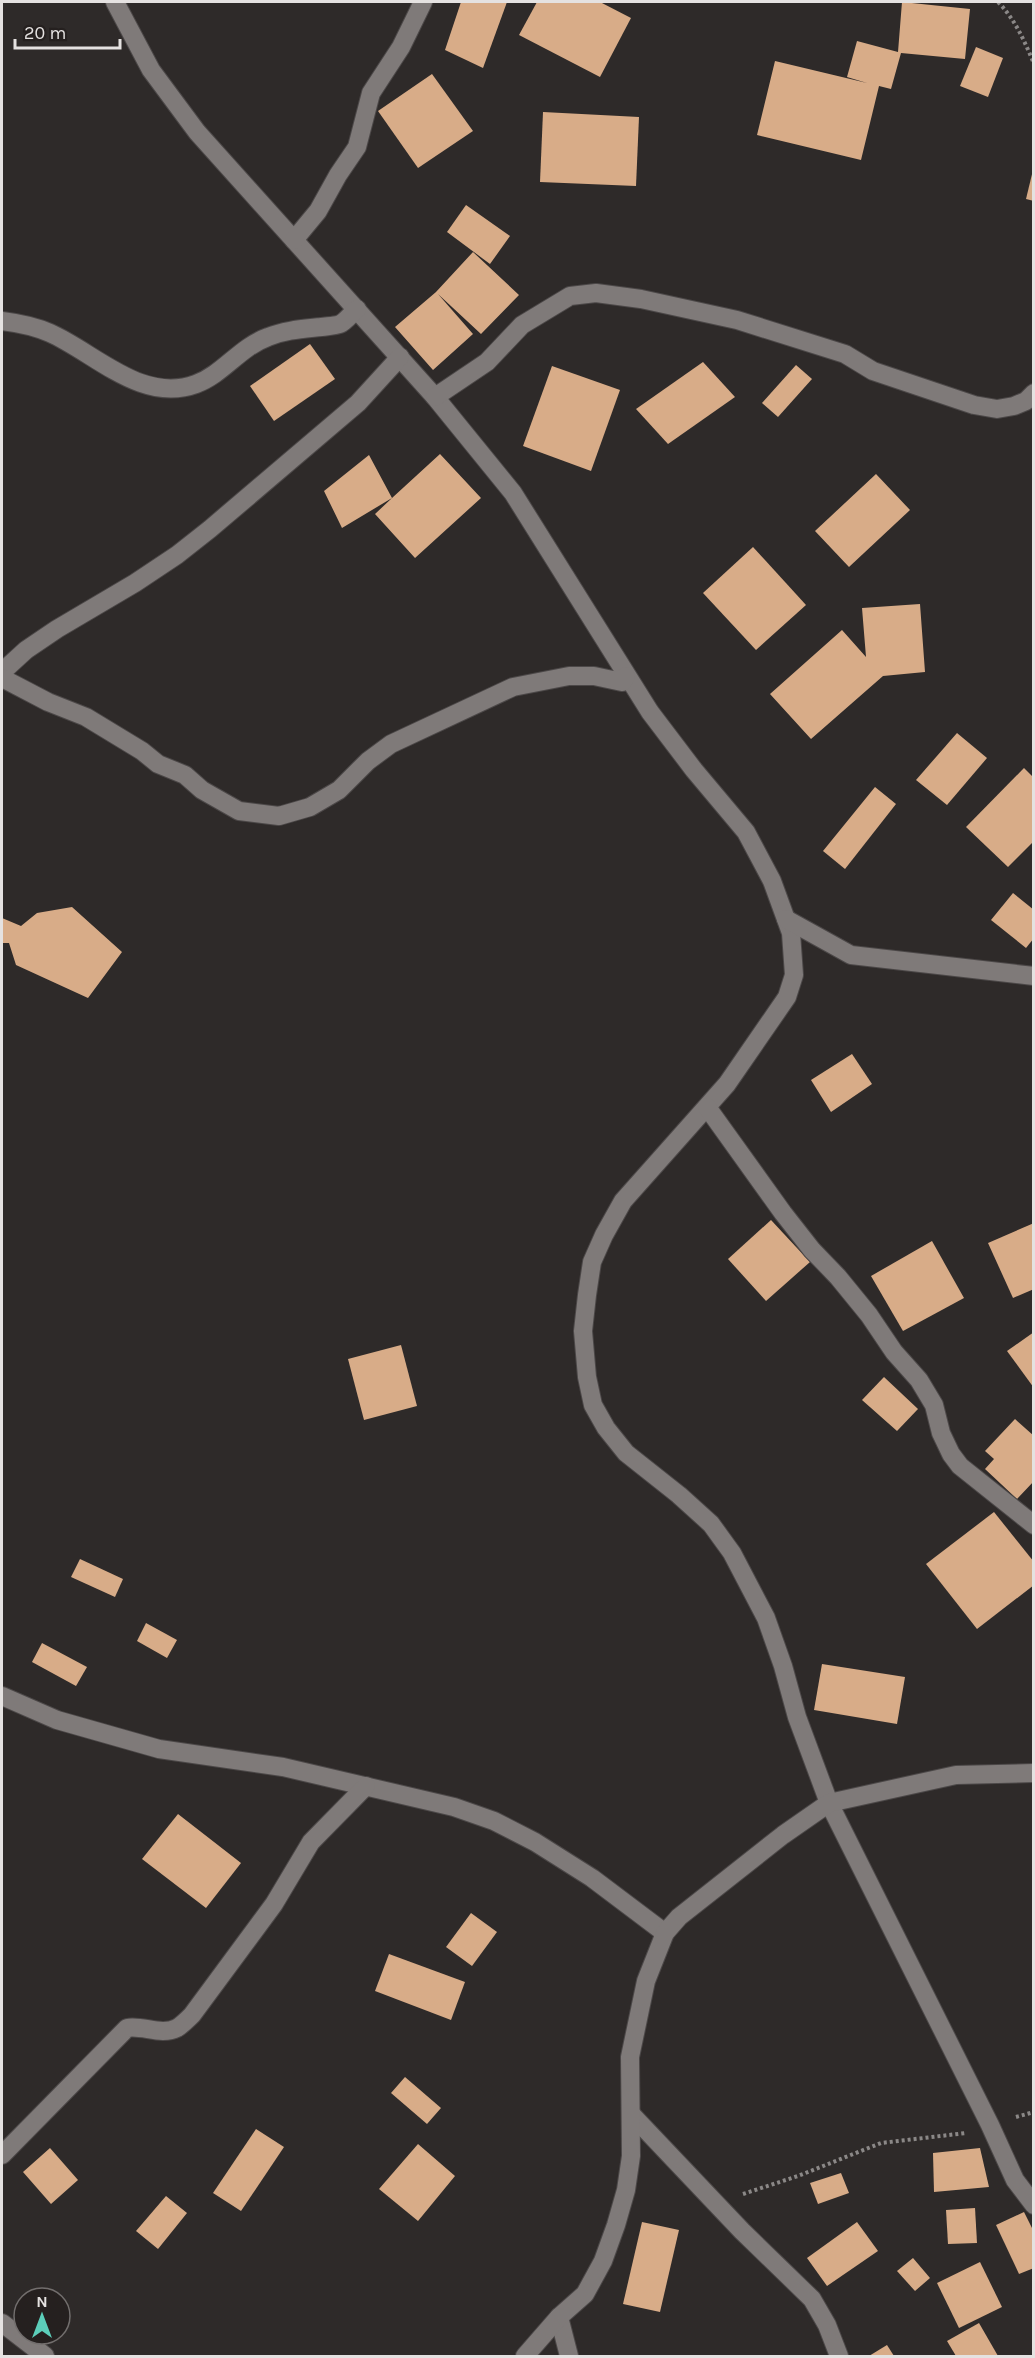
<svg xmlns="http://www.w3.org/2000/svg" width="1035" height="2358" viewBox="0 0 1035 2358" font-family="Karla,sans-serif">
  <rect width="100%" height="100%" fill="#2e2a29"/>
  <g fill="#d8ac88">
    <path d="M 461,2 L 507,2 L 483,68 L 445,50 Z"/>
    <path d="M 537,2 L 600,2 L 631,18 L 600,77 L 519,35 Z"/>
    <path d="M 902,2 L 970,9 L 965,59 L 901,53 L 891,89 L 879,86 L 861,160 L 757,135 L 775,61 L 867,83 L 847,77 L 857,41 L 898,52 Z"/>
    <path d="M 976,47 L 1003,58 L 988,97 L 960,86 Z"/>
    <path d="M 432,74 L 473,131 L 418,168 L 378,111 Z"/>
    <path d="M 543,112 L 639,117 L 636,186 L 540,182 Z"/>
    <path d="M 1033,170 L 1034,171 L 1034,201 L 1026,199 Z"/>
    <path d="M 466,205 L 510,236 L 490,264 L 447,232 Z"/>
    <path d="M 473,252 L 519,295 L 481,334 L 438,294 L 473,334 L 433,370 L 395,327 L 436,292 Z"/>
    <path d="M 310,344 L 335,379 L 274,421 L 250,386 Z"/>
    <path d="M 703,362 L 735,397 L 668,444 L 636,409 Z"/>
    <path d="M 796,365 L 812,379 L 778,417 L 762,403 Z"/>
    <path d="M 552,366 L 620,390 L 591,471 L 523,446 Z"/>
    <path d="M 440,454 L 481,498 L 415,558 L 375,514 L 392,498 L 342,528 L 324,491 L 369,455 L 392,498 Z"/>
    <path d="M 876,474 L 910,510 L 849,567 L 815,531 Z"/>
    <path d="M 753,547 L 806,605 L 756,650 L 703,593 Z"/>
    <path d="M 920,604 L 925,672 L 883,676 L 811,739 L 770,694 L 842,630 L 866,657 L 862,608 Z"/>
    <path d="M 957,733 L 987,758 L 947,805 L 916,780 Z"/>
    <path d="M 1024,768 L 1034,778 L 1034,841 L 1008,867 L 966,827 Z"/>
    <path d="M 875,787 L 896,804 L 845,869 L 823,851 Z"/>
    <path d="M 1013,893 L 1034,910 L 1034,938 L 1026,948 L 991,920 Z"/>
    <path d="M 72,907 L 122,952 L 88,998 L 16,965 L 9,943 L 2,943 L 2,918 L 21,926 L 37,913 Z"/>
    <path d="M 852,1054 L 872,1084 L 831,1112 L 811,1080 Z"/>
    <path d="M 771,1220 L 810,1262 L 766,1301 L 728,1259 Z"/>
    <path d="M 1034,1223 L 1034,1289 L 1013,1298 L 988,1243 Z"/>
    <path d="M 932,1241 L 964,1298 L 903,1331 L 871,1276 Z"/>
    <path d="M 1034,1332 L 1034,1388 L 1007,1351 Z"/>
    <path d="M 401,1345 L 417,1406 L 364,1420 L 348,1359 Z"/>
    <path d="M 884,1377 L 918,1409 L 897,1431 L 862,1400 Z"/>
    <path d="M 1015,1419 L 1034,1436 L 1034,1481 L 1017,1499 L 985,1469 L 994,1459 L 985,1451 Z"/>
    <path d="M 994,1512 L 1034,1562 L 1034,1585 L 977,1629 L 926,1564 Z"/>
    <path d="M 80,1559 L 123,1579 L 115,1597 L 71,1577 Z"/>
    <path d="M 146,1623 L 177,1640 L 167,1658 L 137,1641 Z"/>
    <path d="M 42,1643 L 87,1667 L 76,1686 L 32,1662 Z"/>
    <path d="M 822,1664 L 905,1677 L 897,1724 L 814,1710 Z"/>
    <path d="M 178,1814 L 241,1863 L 206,1908 L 142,1859 Z"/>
    <path d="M 471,1913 L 497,1932 L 472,1966 L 446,1947 Z"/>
    <path d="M 389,1954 L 465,1982 L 451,2020 L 375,1991 Z"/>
    <path d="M 405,2077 L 441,2108 L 427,2124 L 391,2093 Z"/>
    <path d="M 256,2129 L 284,2147 L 241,2211 L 213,2193 Z"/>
    <path d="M 418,2144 L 455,2176 L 418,2221 L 379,2189 Z"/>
    <path d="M 50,2148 L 78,2180 L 51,2204 L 23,2172 Z"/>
    <path d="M 980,2148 L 989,2187 L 934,2192 L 933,2153 Z"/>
    <path d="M 841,2173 L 849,2193 L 818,2204 L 810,2183 Z"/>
    <path d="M 166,2196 L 187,2213 L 158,2249 L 136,2231 Z"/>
    <path d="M 975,2208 L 977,2243 L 948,2244 L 946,2210 Z"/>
    <path d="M 1024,2212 L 1034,2232 L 1034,2268 L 1019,2274 L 996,2225 Z"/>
    <path d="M 642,2222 L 679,2230 L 660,2312 L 623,2304 Z"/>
    <path d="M 857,2222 L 878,2251 L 827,2286 L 807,2258 Z"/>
    <path d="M 913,2258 L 930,2278 L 915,2291 L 897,2271 Z"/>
    <path d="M 980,2262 L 1002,2307 L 959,2328 L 937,2283 Z"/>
    <path d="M 979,2323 L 998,2356 L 956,2356 L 947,2341 Z"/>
    <path d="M 887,2345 L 894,2356 L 869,2356 Z"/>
  </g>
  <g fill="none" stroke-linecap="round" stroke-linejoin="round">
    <g stroke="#4c4848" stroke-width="20">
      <g id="minor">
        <path d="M 115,2 L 151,70 L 197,132 L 435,397 L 513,493 L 650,712 L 694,770 L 746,832 L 772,881 L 791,933 L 794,975 L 787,997 L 727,1084 L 623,1201 L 604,1235 L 592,1262 L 587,1295 L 583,1331 L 587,1377 L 593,1405 L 606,1428 L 626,1453 L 679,1495 L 711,1524 L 732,1553 L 766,1618 L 783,1666 L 797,1717 L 829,1803 L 990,2125 L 1015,2180 L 1034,2205"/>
        <path d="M 294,240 L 318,211 L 338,175 L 357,147 L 371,93 L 401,47 L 423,2"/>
        <path d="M 2,321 C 18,323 34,326 50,333 C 95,353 142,404 196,384 C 223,374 240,347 268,337 C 285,330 303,329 321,327 C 327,326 335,326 340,324 C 345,322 352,313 357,309"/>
        <path d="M 435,397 L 487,362 L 522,325 L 570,296 L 596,293 L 641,299 L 737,320 L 845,354 L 873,371 L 974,405 L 997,409 L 1014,406 L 1026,401 L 1034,393"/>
        <path d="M 2,672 L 26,650 L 57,629 L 135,583 L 177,555 L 210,529 L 358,403 L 400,357"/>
        <path d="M 2,678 L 48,702 L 86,717 L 142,751 L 158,764 L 185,775 L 202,790 L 239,811 L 279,816 L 310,807 L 339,790 L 368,761 L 391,744 L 513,687 L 569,676 L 594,676 L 622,682 L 626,676"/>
        <path d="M 786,919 L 851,955 L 1034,976"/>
        <path d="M 707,1107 L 783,1213 L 812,1250 L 838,1277 L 869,1315 L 894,1352 L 919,1380 L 934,1405 L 941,1433 L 951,1454 L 960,1466 L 1034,1525"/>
        <path d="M 2,1696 L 57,1720 L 159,1749 L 283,1767 L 454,1807 L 494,1821 L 535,1842 L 592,1878 L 665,1933"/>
        <path d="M 631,2114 L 742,2231 L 812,2299 L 827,2325 L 839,2356"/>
        <path d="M 2,2155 L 127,2028 C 143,2025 161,2036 177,2028 C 182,2025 188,2019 192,2015 L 274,1904 L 311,1842 L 366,1786"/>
        <path d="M 559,2317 L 569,2356"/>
        <path d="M 2,2323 L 45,2356"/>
        <path d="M 525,2356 L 559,2317 L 585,2294 L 603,2261 L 616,2225 L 626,2190 L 631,2156 L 630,2057 L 646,1981 L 665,1933 L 679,1917 L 783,1835 L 829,1803 L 956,1775 L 1034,1773"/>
      </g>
    </g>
    <g stroke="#8b8887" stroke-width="4" stroke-dasharray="3 3" stroke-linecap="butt">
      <path d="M 998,2 C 1015,19 1025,42 1034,64"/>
      <path d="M 1016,2117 L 1034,2112"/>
      <path d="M 743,2194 L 798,2176 L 881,2143 L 966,2133"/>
    </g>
    <use href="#minor" stroke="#7f7a79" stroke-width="18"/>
  </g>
  <rect width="1035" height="2358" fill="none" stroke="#e5e2e1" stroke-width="6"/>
  <g transform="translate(42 2316)"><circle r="28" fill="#25201f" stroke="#726e6d" stroke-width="1.5"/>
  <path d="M0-4.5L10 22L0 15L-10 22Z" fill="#5cceba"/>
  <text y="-9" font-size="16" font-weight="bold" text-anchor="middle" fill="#e5e2e1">N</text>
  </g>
  <path d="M15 39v9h105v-9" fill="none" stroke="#e5e2e1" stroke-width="3"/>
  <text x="24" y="39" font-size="18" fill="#e5e2e1" stroke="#25201f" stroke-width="4.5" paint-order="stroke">20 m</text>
</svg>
